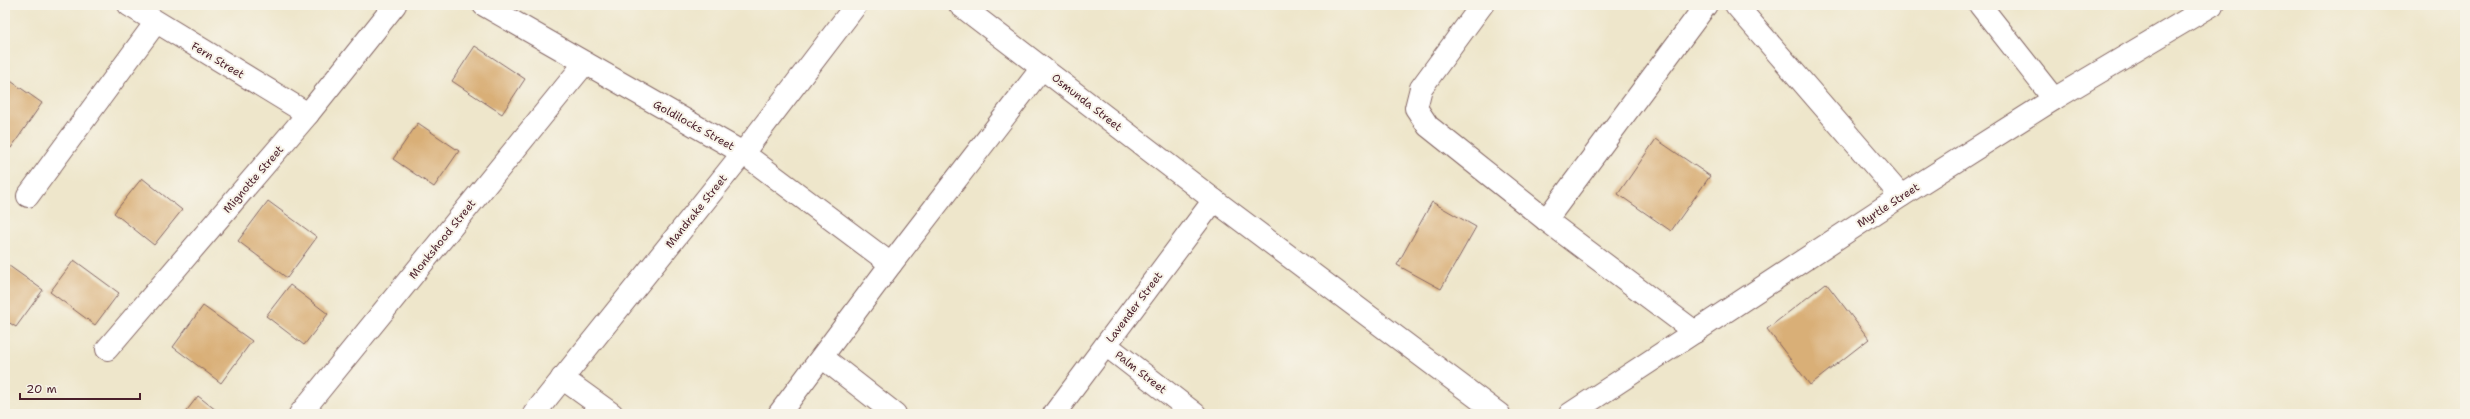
<svg xmlns="http://www.w3.org/2000/svg" width="2470" height="419" viewBox="0 0 2470 419" font-family="'Shantell Sans',sans-serif">
  <rect width="100%" height="100%" fill="#f7f3e8"/>
  <filter id="ink" filterUnits="userSpaceOnUse"><feTurbulence type="fractalNoise" baseFrequency=".025" numOctaves="2"/><feDisplacementMap in="SourceGraphic" scale="8" xChannelSelector="R" yChannelSelector="G"/><feConvolveMatrix kernelMatrix="1 2 1 2 8 2 1 2 1" color-interpolation-filters="sRGB"/></filter>
  <filter id="wash" filterUnits="userSpaceOnUse"><feTurbulence type="fractalNoise" baseFrequency=".012" numOctaves="4" result="noise"/><feDisplacementMap in="SourceGraphic" scale="16" xChannelSelector="R" yChannelSelector="G"/><feGaussianBlur stdDeviation="0.9" result="paint"/><feColorMatrix in="noise" values="0 0 0 0 0 0 0 0 0 0 0 0 0 0 0 0 0 1.4 0 .05"/><feComposite in="paint" operator="in"/></filter>
  <g filter="url(#wash)">
    <rect width="100%" height="100%" fill="#eee6cb"/>
    <g id="blocks">
      <g fill="#d9af77">
        <path d="M 475,46 L 525,79 L 502,114 L 452,81 Z"/>
        <path d="M 5,77 L 42,103 L 11,148 L 5,144 Z"/>
        <path d="M 418,123 L 459,151 L 434,187 L 393,159 Z"/>
        <path d="M 1656,139 L 1710,176 L 1671,231 L 1618,194 Z"/>
        <path d="M 142,178 L 182,210 L 154,245 L 114,213 Z"/>
        <path d="M 268,201 L 317,237 L 287,278 L 238,241 Z"/>
        <path d="M 1432,202 L 1476,227 L 1441,289 L 1397,265 Z"/>
        <path d="M 74,260 L 119,293 L 95,325 L 50,292 Z"/>
        <path d="M 5,263 L 43,290 L 16,327 L 5,320 Z"/>
        <path d="M 1826,283 L 1869,339 L 1810,385 L 1767,329 Z"/>
        <path d="M 290,285 L 328,314 L 304,345 L 266,316 Z"/>
        <path d="M 203,306 L 252,341 L 221,383 L 173,347 Z"/>
        <path d="M 198,396 L 221,414 L 184,414 Z"/>
      </g>
    </g>
  </g>
  <g filter="url(#ink)">
    <use href="#blocks" fill-opacity="0" stroke="#836563" stroke-width="1"/>
    <g fill="none" stroke-linecap="round" stroke-linejoin="round">
      <g stroke="#836563" stroke-width="24">
        <g id="minor">
          <path d="M 129,5 L 308,114"/>
          <path d="M 484,5 L 743,153 L 891,264"/>
          <path d="M 960,5 L 1214,200 L 1499,414"/>
          <path d="M 1482,5 L 1421,88 L 1416,108 L 1428,126 L 1546,220 L 1695,332"/>
          <path d="M 1736,5 L 1901,196"/>
          <path d="M 1980,5 L 2054,99"/>
          <path d="M 28,196 L 156,22"/>
          <path d="M 1546,220 L 1706,5"/>
          <path d="M 1106,345 L 1195,414"/>
          <path d="M 107,349 L 308,114 L 395,5"/>
          <path d="M 822,357 L 895,414"/>
          <path d="M 562,378 L 612,414"/>
          <path d="M 300,414 L 585,63"/>
          <path d="M 534,414 L 743,153 L 856,5"/>
          <path d="M 779,414 L 891,264 L 1042,68"/>
          <path d="M 1054,414 L 1214,200"/>
          <path d="M 1570,414 L 1901,196 L 2054,99 L 2212,5"/>
        </g>
      </g>
      <use href="#minor" stroke="#fff" stroke-width="22"/>
    </g>
  </g>
  <g text-anchor="middle" stroke-width="4" stroke-linejoin="round" paint-order="stroke">
    <g font-size="11" fill="#4a1f2b" stroke="#f7f3e8">
      <text transform="translate(218 60) rotate(31)" y="4">Fern Street</text>
      <text transform="translate(1087 102) rotate(38)" y="4">Osmunda Street</text>
      <text transform="translate(694 125) rotate(29)" y="4">Goldilocks Street</text>
      <text transform="translate(253 179) rotate(-49)" y="4">Mignotte Street</text>
      <text transform="translate(1888 205) rotate(-33)" y="4">Myrtle Street</text>
      <text transform="translate(696 211) rotate(-51)" y="4">Mandrake Street</text>
      <text transform="translate(442 239) rotate(-51)" y="4">Monkshood Street</text>
      <text transform="translate(1134 307) rotate(-53)" y="4">Lavender Street</text>
      <text transform="translate(1141 372) rotate(38)" y="4">Palm Street</text>
    </g>
  </g>
  <rect width="2470" height="419" fill="none" stroke="#f7f3e8" stroke-width="20"/>
  <path d="M20 393v6h120v-6" fill="none" stroke="#4a1f2b" stroke-width="2"/>
  <text x="26" y="393" font-size="12" fill="#4a1f2b" stroke="#f7f3e8" stroke-width="3" paint-order="stroke">20 m</text>
</svg>
